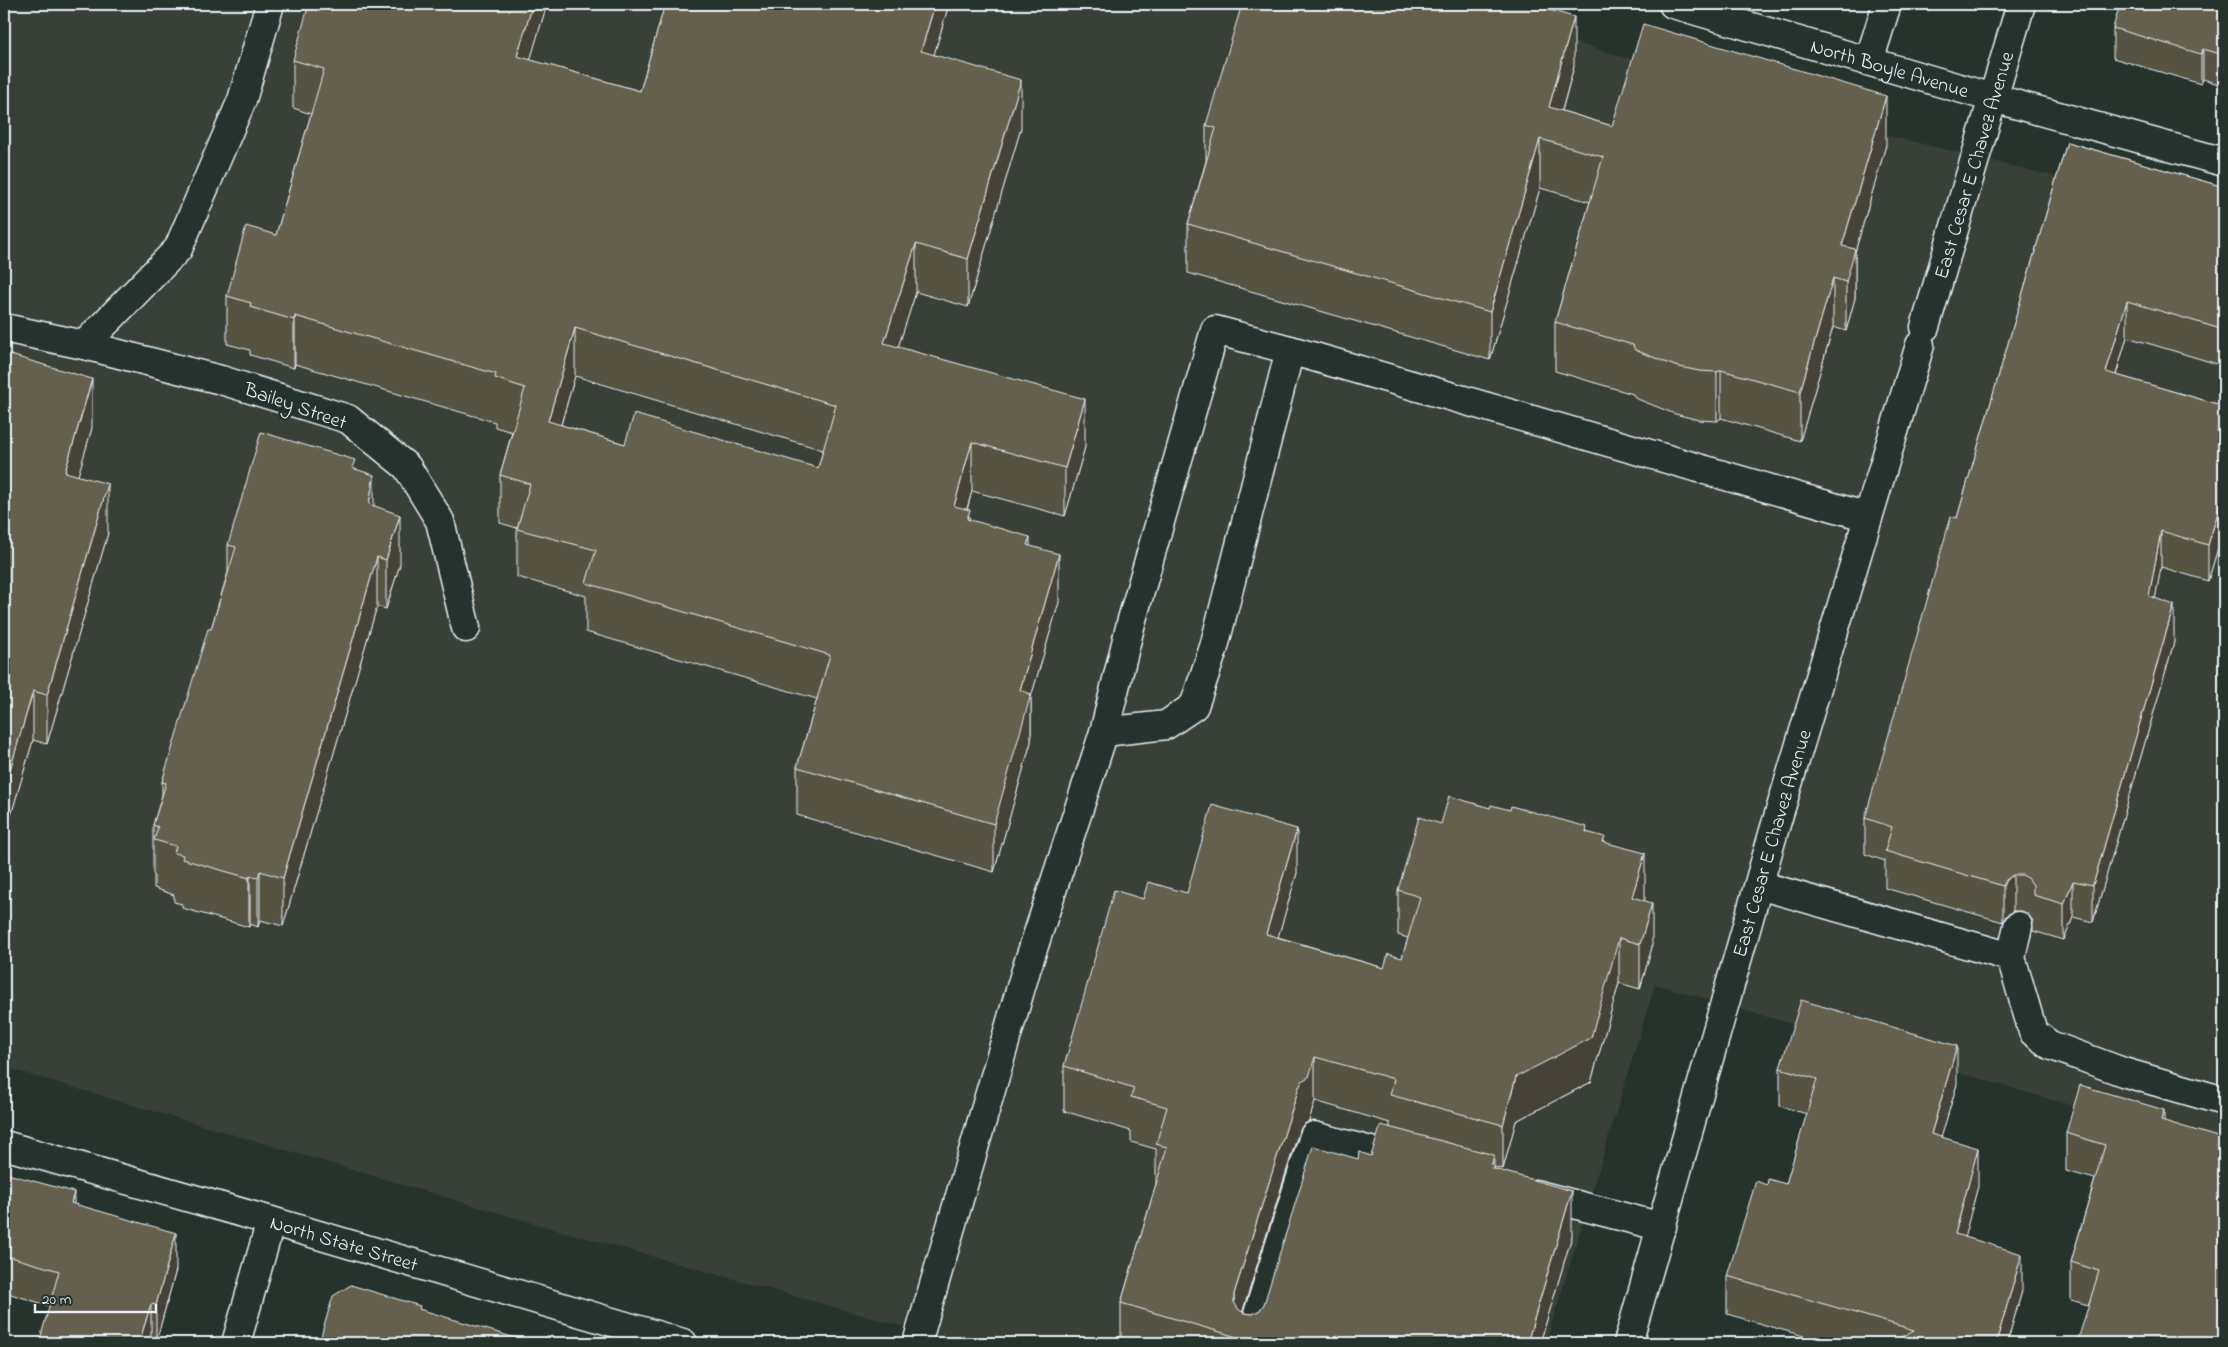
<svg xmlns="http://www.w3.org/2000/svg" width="2228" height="1347" viewBox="0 0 2228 1347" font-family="'Indie Flower',sans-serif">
  <rect width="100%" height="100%" fill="#26332d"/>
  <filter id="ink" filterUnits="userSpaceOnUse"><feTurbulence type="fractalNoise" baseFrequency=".02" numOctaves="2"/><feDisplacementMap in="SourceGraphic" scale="10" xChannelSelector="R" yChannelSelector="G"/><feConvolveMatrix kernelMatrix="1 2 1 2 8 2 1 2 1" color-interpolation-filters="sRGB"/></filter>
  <g filter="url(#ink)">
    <path fill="#394037" d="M 4,4 L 1445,4 L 1882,134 L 2224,218 L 2224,1150 L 1655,984 L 1546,1343 L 962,1343 L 519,1219 L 4,1067 Z"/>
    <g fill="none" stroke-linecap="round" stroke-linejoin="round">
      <g stroke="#e8f1f8" stroke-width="31">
        <g id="minor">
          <path d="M 1869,61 L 1887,4"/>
          <path d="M 1993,98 L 2224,162"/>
          <path d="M 4,328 L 84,345 L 221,380 L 348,419 L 407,467 L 440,521 L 466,628"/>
          <path d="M 1215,330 L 1290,350 L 1214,647 L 1194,706 L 1166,725 L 1104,732 L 1131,623 Z"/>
          <path d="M 84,345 L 178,249 L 242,100 L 270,4"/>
          <path d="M 1290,350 L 1868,517"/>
          <path d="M 1759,885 L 2011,957"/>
          <path d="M 2018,926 L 2011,957 L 2033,1032 L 2050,1045 L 2123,1072 L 2224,1101"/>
          <path id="s1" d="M 4,1145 L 271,1221 L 683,1343"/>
          <path d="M 1535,1194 L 1662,1227"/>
          <path d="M 236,1343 L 271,1221"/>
          <path d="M 917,1343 L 1026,970 L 1104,732"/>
          <path d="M 1249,1343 L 1314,1136 L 1409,1161"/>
        </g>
      </g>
      <g stroke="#e8f1f8" stroke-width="31">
        <g id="major">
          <path id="s2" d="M 1673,4 L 1993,98"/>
          <path id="s3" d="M 1925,327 L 2021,4"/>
          <path id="s4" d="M 1628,1343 L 1773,834 L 1920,345"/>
        </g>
      </g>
      <use href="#minor" stroke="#26332d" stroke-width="28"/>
      <use href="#major" stroke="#26332d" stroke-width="28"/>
    </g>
    <g fill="#575343" stroke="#e8f1f8" fill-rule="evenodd">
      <path d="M 547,4 L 530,60 L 640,91 L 664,8 L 662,8 L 662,4 L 949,4 L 934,54 L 1021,128 L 968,307 L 916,292 L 898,347 L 1085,447 L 1065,516 L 972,491 L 967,510 L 970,520 L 1030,546 L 1059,602 L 1031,697 L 1031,742 L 994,872 L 797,815 L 797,767 L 817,699 L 586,632 L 586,596 L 517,577 L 517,528 L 500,523 L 500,475 L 512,432 L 495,427 L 495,422 L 295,364 L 294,368 L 250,355 L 250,350 L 227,344 L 227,296 L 276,235 L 311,114 L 293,108 L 293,60 ZM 575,376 L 823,450 L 818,468 L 625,444 L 561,425 Z"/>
      <path d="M 2224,4 L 2224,86 L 2203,79 L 2201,84 L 2113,58 L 2113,28 L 2215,8 Z"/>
      <path d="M 1574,66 L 1562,111 L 1612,126 L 1886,145 L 1855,252 L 1855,298 L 1846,331 L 1833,327 L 1800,441 L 1721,418 L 1717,421 L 1699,420 L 1675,414 L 1635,398 L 1633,394 L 1555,371 L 1555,322 L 1590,202 L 1540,188 L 1490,360 L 1188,273 L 1188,224 L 1206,161 L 1206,125 Z"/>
      <path d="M 2067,142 L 2224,187 L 2224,366 L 2127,337 L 2116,375 L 2224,406 L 2224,536 L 2222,535 L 2208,581 L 2161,567 L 2155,598 L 2174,642 L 2093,922 L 2073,917 L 2064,940 L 2033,931 L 2033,921 L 2028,914 L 2022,911 L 2013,911 L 2006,916 L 2003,922 L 1885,888 L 1885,861 L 1865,854 L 1865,818 L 1957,518 Z"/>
      <path d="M 4,353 L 92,428 L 78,475 L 108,533 L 47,744 L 33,740 L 7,829 L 4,827 Z"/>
      <path d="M 355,469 L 374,506 L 400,564 L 386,609 L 377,606 L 283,926 L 260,920 L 258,927 L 250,924 L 249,927 L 182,908 L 182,904 L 174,902 L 174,895 L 154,888 L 154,875 L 153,874 L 153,825 L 162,795 L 162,782 L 211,629 L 228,572 L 228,545 Z"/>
      <path d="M 1490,808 L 1510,810 L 1587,832 L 1605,842 L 1645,898 L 1644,900 L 1652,947 L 1640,989 L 1619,983 L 1591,1082 L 1516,1121 L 1503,1169 L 1494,1167 L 1494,1169 L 1572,1236 L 1540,1343 L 1121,1343 L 1121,1303 L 1156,1184 L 1156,1149 L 1131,1142 L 1131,1131 L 1064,1111 L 1064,1066 L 1143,899 L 1187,893 L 1297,873 L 1278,937 L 1384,968 L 1402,958 L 1408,938 L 1398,935 L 1398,890 L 1441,824 ZM 1315,1101 L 1390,1123 L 1390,1127 L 1371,1156 L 1260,1310 L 1253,1314 L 1244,1313 L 1242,1312 L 1299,1131 L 1303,1125 L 1309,1121 Z"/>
      <path d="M 1780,1068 L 1957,1084 L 1941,1137 L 1978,1186 L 1964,1237 L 2022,1291 L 2007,1343 L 1828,1343 L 1727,1314 L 1727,1276 L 1767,1185 L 1786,1184 L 1807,1114 L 1780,1106 Z"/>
      <path d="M 2164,1121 L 2088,1305 L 2071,1300 L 2071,1262 L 2095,1179 L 2066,1171 L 2066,1133 Z"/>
      <path d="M 4,1173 L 74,1204 L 176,1270 L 156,1342 L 151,1341 L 150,1343 L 39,1343 L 50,1306 L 4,1292 Z"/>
    </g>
    <g fill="#474337" stroke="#e8f1f8">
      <path d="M 533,4 L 547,4 L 517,104 L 517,56 Z"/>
      <path d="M 935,4 L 949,4 L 921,99 L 921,51 Z"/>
      <path d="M 1574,17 L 1574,66 L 1553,143 L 1549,107 Z"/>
      <path d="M 2203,49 L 2203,79 L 2201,84 L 2201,54 Z"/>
      <path d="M 1021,80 L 1021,128 L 968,307 L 968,259 Z"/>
      <path d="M 1886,96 L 1886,145 L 1855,252 L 1855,298 L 1846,331 L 1846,282 L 1842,246 Z"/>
      <path d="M 1540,139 L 1540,188 L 1490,360 L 1490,312 Z"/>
      <path d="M 916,244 L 916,292 L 884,391 L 884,343 Z"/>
      <path d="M 1833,278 L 1833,327 L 1800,441 L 1800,392 Z"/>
      <path d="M 2127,301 L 2127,337 L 2106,408 L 2106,372 Z"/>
      <path d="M 295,316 L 295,364 L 294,368 L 294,320 Z"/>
      <path d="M 575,328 L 575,376 L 548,469 L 548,421 Z"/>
      <path d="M 1721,370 L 1721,418 L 1717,421 L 1717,372 Z"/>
      <path d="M 92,379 L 92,428 L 65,520 L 65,472 Z"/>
      <path d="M 1085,399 L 1085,447 L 1065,516 L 1065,468 Z"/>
      <path d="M 972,442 L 972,491 L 954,554 L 954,506 Z"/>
      <path d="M 374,475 L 374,524 L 369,504 Z"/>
      <path d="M 108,484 L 108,533 L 47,744 L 47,695 Z"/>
      <path d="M 2222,499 L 2222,535 L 2208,581 L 2208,545 Z"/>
      <path d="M 400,515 L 400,564 L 386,609 L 386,560 Z"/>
      <path d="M 2161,531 L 2161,567 L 2149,632 L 2149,596 Z"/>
      <path d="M 1030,537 L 1030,585 L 1027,545 Z"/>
      <path d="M 1059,554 L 1059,602 L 1031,697 L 1031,742 L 994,872 L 994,824 L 1020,690 Z"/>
      <path d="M 377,557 L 377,606 L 283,926 L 283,878 Z"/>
      <path d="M 2174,605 L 2174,642 L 2093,922 L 2093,885 Z"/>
      <path d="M 33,691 L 33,740 L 7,829 L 7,780 Z"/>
      <path d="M 1297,829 L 1297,873 L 1266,978 L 1266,934 Z"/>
      <path d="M 1645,853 L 1645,898 L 1632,941 L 1632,897 Z"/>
      <path d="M 260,871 L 260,920 L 258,927 L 258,878 Z"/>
      <path d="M 2013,875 L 2013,911 L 2006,916 L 2003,922 L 2003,886 L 2006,880 Z"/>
      <path d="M 250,876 L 250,924 L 249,927 L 249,878 Z"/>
      <path d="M 2073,881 L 2073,917 L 2064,940 L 2064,904 Z"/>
      <path d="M 1652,903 L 1652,947 L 1640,989 L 1640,944 Z"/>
      <path d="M 1619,938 L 1619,983 L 1591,1082 L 1516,1121 L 1503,1169 L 1503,1125 L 1516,1077 Z"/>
      <path d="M 1957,1046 L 1957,1084 L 1931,1172 L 1931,1134 Z"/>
      <path d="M 1315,1057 L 1315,1101 L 1309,1121 L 1303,1125 L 1299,1131 L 1235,1336 L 1234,1294 L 1299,1087 Z"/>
      <path d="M 2164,1110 L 2164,1148 L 2161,1120 Z"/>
      <path d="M 1978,1148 L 1978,1186 L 1955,1272 L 1955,1234 Z"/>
      <path d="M 1494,1155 L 1494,1199 L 1491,1168 Z"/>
      <path d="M 1572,1191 L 1572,1236 L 1540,1343 L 1527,1343 Z"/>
      <path d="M 74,1192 L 74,1229 L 71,1203 Z"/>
      <path d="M 176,1233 L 176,1270 L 156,1342 L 156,1305 Z"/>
      <path d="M 2022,1254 L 2022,1291 L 2007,1343 L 1996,1343 Z"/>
      <path d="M 151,1304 L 151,1341 L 150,1343 L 139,1343 Z"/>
    </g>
    <g fill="#65604e" stroke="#e8f1f8" fill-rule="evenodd">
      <path d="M 309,4 L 533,4 L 517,56 L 640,91 L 665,4 L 935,4 L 921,51 L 1021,80 L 968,259 L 916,244 L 884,343 L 1085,399 L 1065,468 L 972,442 L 954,506 L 970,510 L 967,519 L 1030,537 L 1027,545 L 1059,554 L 1020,690 L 1031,694 L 994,824 L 797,767 L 830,655 L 586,583 L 596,550 L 517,529 L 530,484 L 500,475 L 525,388 L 495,378 L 496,374 L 295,316 L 294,320 L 250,307 L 251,303 L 227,296 L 246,226 L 276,235 L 324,69 L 293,60 ZM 575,328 L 836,405 L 818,468 L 634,414 L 625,444 L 548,421 Z"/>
      <path d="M 1242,4 L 1528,4 L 1574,17 L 1549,107 L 1612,126 L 1643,24 L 1886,96 L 1842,246 L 1855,249 L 1846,282 L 1833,278 L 1800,392 L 1721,370 L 1717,372 L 1699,371 L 1675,366 L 1635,350 L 1633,345 L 1555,322 L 1603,157 L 1540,139 L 1490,312 L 1188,224 L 1216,128 L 1206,125 Z"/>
      <path d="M 2120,4 L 2199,4 L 2215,8 L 2216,4 L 2224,4 L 2224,55 L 2203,49 L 2201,54 L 2113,28 Z"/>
      <path d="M 2067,142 L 2224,187 L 2224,330 L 2127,301 L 2106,372 L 2224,406 L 2224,499 L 2222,499 L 2208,545 L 2161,531 L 2149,596 L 2174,605 L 2093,885 L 2073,881 L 2064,904 L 2033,895 L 2033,885 L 2028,878 L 2022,875 L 2013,875 L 2006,880 L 2003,886 L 1885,851 L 1892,827 L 1865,818 L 1951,516 L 1957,518 Z"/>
      <path d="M 4,353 L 92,379 L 65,472 L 108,484 L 47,695 L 33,691 L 7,780 L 4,779 Z"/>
      <path d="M 261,432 L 355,460 L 352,468 L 374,475 L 369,504 L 400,515 L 386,560 L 377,557 L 283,878 L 260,871 L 258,878 L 250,876 L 249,878 L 182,859 L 183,855 L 174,853 L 176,846 L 154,840 L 158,827 L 153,825 L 166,783 L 162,782 L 208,629 L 211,629 L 236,547 L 228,545 Z"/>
      <path d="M 1449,796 L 1490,808 L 1491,805 L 1510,810 L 1511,806 L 1587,827 L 1586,832 L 1605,837 L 1603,842 L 1645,853 L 1632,897 L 1652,903 L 1640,944 L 1619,938 L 1591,1038 L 1516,1077 L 1503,1125 L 1390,1095 L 1394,1079 L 1315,1057 L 1309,1077 L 1303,1080 L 1299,1087 L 1234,1294 L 1234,1302 L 1238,1309 L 1244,1313 L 1253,1314 L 1260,1310 L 1264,1304 L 1313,1146 L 1358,1159 L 1359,1152 L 1371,1156 L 1381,1125 L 1494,1155 L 1491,1168 L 1572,1191 L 1527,1343 L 1254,1343 L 1254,1342 L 1121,1303 L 1167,1147 L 1156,1144 L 1167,1107 L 1131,1097 L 1134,1088 L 1064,1066 L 1114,890 L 1143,899 L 1148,882 L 1187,893 L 1212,805 L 1297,829 L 1266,934 L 1384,968 L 1388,954 L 1402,958 L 1420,897 L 1398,890 L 1419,817 L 1441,824 Z"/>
      <path d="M 1801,1000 L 1957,1046 L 1931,1134 L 1978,1148 L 1955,1234 L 2022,1254 L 1996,1343 L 1890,1343 L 1914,1330 L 1727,1276 L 1756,1181 L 1767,1185 L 1768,1179 L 1786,1184 L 1817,1079 L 1780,1068 Z"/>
      <path d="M 2080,1085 L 2164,1110 L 2161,1120 L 2224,1139 L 2224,1343 L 2077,1343 L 2099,1271 L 2071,1262 L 2105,1145 L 2066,1133 Z"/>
      <path d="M 4,1173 L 74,1192 L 71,1203 L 176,1233 L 156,1305 L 151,1304 L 139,1343 L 39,1343 L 59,1271 L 4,1255 Z"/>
      <path d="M 351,1285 L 420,1306 L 419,1309 L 532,1343 L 319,1343 L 333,1296 Z"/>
    </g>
  </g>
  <g text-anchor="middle" stroke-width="5" stroke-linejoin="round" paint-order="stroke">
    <g font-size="20" fill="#e8f1f8" stroke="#26332d">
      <text dy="7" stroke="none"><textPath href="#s2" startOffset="226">North Boyle Avenue</textPath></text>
      <text dy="7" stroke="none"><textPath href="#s3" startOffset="169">East Cesar E Chavez Avenue</textPath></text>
      <text transform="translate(296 405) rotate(19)" y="7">Bailey Street</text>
      <text dy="7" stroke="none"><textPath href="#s4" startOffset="520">East Cesar E Chavez Avenue</textPath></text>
      <text dy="7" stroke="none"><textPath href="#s1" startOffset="354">North State Street</textPath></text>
    </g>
  </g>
  <rect width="2228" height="1347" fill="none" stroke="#26332d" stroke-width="20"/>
  <rect x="10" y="10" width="2208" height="1327" fill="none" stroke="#e8f1f8" stroke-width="2" filter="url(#ink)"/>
  <path d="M35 1304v8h121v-8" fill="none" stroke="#e8f1f8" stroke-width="2.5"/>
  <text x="42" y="1304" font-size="15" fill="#e8f1f8" stroke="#26332d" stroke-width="4" paint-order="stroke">20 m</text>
</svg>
